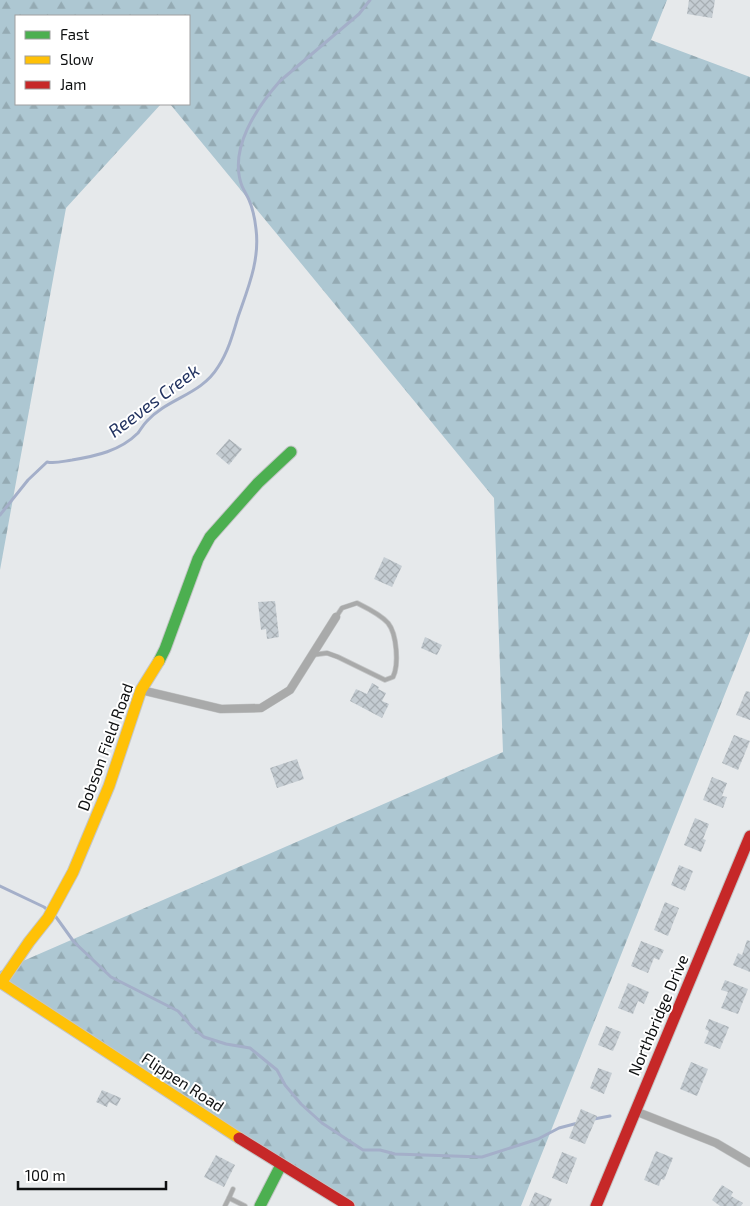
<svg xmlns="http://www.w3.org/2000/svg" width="750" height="1206" viewBox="0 0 750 1206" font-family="'Exo 2',sans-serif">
  <defs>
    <pattern id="forest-firs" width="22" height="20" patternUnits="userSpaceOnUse" patternTransform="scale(1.25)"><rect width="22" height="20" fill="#adc7d2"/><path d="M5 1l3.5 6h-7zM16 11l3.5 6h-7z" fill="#94aab3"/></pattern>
    <pattern id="building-cross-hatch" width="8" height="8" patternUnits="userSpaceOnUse" patternTransform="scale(1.25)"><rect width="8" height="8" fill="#c4ccd2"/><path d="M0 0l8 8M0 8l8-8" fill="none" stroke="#a7aeb3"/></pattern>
  </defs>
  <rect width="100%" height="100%" fill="#e6e9eb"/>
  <path fill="url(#forest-firs)" d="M 0,0 L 667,0 L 651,40 L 750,77 L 750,631 L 521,1206 L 355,1206 L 0,985 L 0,971 L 503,752 L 494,498 L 170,104 L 189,104 L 189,16 L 16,16 L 16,104 L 161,104 L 66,208 L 0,570 Z"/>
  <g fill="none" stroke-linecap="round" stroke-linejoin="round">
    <g stroke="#a4afc9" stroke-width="3">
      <path d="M 0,515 L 28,480 L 47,462 C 55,464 64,461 72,460 C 96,456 120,451 138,433 C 141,429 143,425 147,421 C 168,398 201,395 218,367 C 228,352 233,334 238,317 C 248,288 260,260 256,229 C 255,220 253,209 249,200 C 247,195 244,191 242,186 C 228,149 257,107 280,81 L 359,14 L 370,0"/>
      <path d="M 0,886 L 44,907 L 56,917 L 74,942 L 111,977 L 178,1011 L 193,1028 L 204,1037 L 226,1044 L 250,1048 L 277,1070 L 285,1085 L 301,1104 L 322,1123 L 363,1150 L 380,1150 L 395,1154 L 482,1157 L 538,1139 L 559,1128 L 578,1123"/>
      <path d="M 594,1119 L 610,1116"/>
    </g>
  </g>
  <g fill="url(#building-cross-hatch)">
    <path d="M 689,0 L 715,0 L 712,18 L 687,14 Z"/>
    <path d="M 229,439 L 242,449 L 229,465 L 216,454 Z"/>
    <path d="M 384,557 L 402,566 L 392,587 L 374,579 Z"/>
    <path d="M 275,601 L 279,637 L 267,639 L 266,629 L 261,630 L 258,602 Z"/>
    <path d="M 425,637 L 442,645 L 437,655 L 421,648 Z"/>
    <path d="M 372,683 L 379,687 L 378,689 L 386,693 L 382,701 L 389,704 L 382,718 L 350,701 L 356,689 L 367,694 Z"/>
    <path d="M 746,691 L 750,692 L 750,720 L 736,715 Z"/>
    <path d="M 734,735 L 750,741 L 738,770 L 722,763 Z"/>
    <path d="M 297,759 L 304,779 L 277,788 L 270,768 Z"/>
    <path d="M 712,777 L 727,783 L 722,796 L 727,797 L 723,808 L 703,800 Z"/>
    <path d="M 695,818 L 709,824 L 703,839 L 706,840 L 701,852 L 684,845 Z"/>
    <path d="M 679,865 L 693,871 L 685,891 L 671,885 Z"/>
    <path d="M 665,902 L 679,908 L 668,936 L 654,930 Z"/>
    <path d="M 747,940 L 750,941 L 750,972 L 733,965 L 738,953 L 742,955 Z"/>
    <path d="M 641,941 L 664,950 L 659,960 L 654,958 L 648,973 L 631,966 Z"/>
    <path d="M 725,980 L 748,989 L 738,1014 L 721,1008 L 728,992 L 721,990 Z"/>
    <path d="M 628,983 L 649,992 L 644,1004 L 638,1001 L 633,1014 L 618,1008 Z"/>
    <path d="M 709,1019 L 729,1027 L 720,1049 L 704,1043 L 709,1031 L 705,1029 Z"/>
    <path d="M 606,1026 L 621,1032 L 613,1051 L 598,1045 Z"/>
    <path d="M 691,1062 L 708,1069 L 697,1096 L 680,1089 Z"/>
    <path d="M 598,1068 L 612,1073 L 604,1094 L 590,1088 Z"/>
    <path d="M 102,1090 L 121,1098 L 117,1106 L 109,1102 L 107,1107 L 96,1102 Z"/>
    <path d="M 581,1109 L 597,1116 L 585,1144 L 569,1138 Z"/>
    <path d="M 656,1151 L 673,1158 L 664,1180 L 661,1179 L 659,1186 L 644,1180 Z"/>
    <path d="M 562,1152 L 577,1158 L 567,1184 L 552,1178 Z"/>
    <path d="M 216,1155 L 235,1165 L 224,1187 L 204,1177 Z"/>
    <path d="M 722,1185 L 733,1192 L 731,1196 L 743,1203 L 741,1206 L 720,1206 L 712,1200 Z"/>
    <path d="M 535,1192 L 552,1199 L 549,1206 L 529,1206 Z"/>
  </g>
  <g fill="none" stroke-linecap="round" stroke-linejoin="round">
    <g stroke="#c4c6c7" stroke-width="5.5">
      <g id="lane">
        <path d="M 312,655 L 327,653 L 338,657 L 385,680 L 393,677 C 399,665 397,634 388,623 C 380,614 367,608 357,603 L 342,608 L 336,617"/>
        <path d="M 229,1198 L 233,1189"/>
        <path d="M 225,1206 L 229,1198 L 245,1206"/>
      </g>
    </g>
    <g stroke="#c4c6c7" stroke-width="9">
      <g id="street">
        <path d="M 141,690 L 221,709 L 261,708 L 290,690 L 336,617"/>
        <path d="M 635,1111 L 716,1143 L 750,1163"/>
      </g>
    </g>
    <g stroke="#c4c6c7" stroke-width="13">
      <g id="fast">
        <path d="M 159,661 L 165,649 L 198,559 L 210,537 L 258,483 L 291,452"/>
        <path d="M 260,1206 L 281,1165"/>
      </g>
    </g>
    <g stroke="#c4c6c7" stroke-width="13">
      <g id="slow">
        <path d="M 0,982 L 239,1138"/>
        <path d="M 1,983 L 29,942 L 48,918 L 73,872 L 109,786 L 141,690 L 159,661"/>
      </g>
    </g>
    <g stroke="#c4c6c7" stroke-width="13">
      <g id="jam">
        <path d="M 239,1138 L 349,1206"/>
        <path d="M 596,1206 L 750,836"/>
      </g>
    </g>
    <use href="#lane" stroke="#a9aaaa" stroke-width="4"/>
    <use href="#street" stroke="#a9aaaa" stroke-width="8"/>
    <use href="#fast" stroke="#4caf50" stroke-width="11"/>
    <use href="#slow" stroke="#ffc107" stroke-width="11"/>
    <use href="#jam" stroke="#c62828" stroke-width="11"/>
  </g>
  <g text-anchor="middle" stroke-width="4" stroke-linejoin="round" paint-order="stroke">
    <g font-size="16" fill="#0e1011" stroke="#fff">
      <text transform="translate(105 747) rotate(-70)" y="6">Dobson Field Road</text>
      <text transform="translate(658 1015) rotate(-67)" y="6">Northbridge Drive</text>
      <text transform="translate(183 1082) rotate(33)" y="6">Flippen Road</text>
    </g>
    <g font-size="18" font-style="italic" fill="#1f305e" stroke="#fff">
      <text transform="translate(154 401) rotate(-37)" y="6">Reeves Creek</text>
    </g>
  </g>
  <rect x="15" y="15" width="175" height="90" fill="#ffffff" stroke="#9f9fa0"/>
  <rect x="25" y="31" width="25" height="8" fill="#4caf50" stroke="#9f9fa0"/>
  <text x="60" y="40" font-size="15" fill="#0e1011">Fast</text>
  <rect x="25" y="56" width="25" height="8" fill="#ffc107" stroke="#9f9fa0"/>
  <text x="60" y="65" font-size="15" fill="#0e1011">Slow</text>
  <rect x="25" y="81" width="25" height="8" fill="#c62828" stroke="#9f9fa0"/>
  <text x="60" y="90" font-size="15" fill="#0e1011">Jam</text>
  <path d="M18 1181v8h148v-8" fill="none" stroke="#0e1011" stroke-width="2.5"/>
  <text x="25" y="1181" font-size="15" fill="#0e1011" stroke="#ffffff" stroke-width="4" paint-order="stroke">100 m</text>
</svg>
